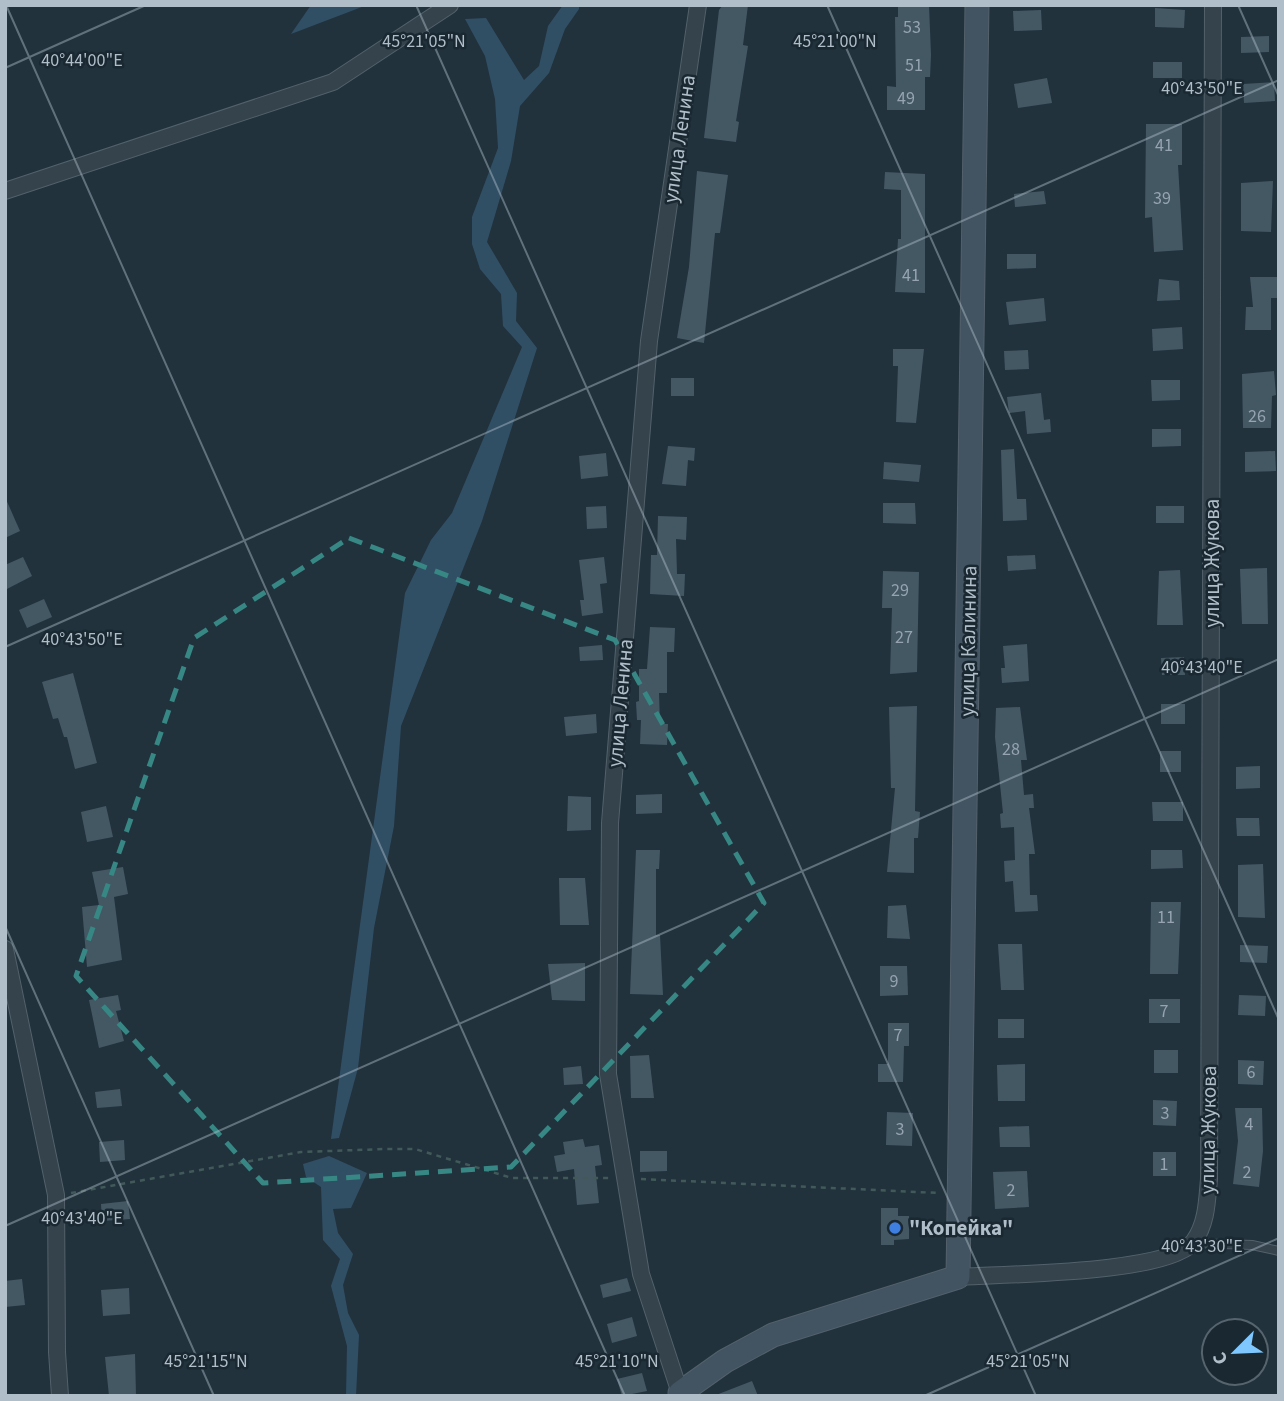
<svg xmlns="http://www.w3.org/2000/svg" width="1284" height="1401" viewBox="0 0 1284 1401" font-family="'Source Sans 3',sans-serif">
  <rect width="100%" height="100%" fill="#21323d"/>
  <g fill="#314f64">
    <path d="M 311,5 L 367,5 L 291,34 Z"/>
    <path d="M 563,5 L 579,5 L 579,9 L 565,29 L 549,73 L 520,106 L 511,161 L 487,242 L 517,293 L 516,321 L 537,348 L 482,521 L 401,726 L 394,826 L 374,928 L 358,1068 L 339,1138 L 331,1139 L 405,593 L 431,540 L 452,513 L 522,347 L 503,326 L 501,294 L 480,269 L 472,244 L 472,217 L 498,148 L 495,99 L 485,56 L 465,19 L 486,18 L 524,80 L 539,66 L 548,26 Z"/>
    <path d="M 329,1156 L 367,1173 L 351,1208 L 333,1209 L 338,1233 L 353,1254 L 343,1285 L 348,1313 L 359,1335 L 356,1396 L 346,1396 L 347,1346 L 331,1286 L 340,1259 L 323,1240 L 321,1187 L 306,1177 L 303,1164 Z"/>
  </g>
  <g fill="#445864">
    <path d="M 723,5 L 748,5 L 743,45 L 748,46 L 736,121 L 739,122 L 736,142 L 704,138 L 719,10 Z"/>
    <path d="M 898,5 L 929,5 L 931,55 L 930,77 L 925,77 L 925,110 L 887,110 L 887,86 L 896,87 L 895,17 L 898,17 Z"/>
    <path d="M 1155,8 L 1185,10 L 1184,28 L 1155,27 Z"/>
    <path d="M 1041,10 L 1042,30 L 1014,31 L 1013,11 Z"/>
    <path d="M 1269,36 L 1269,52 L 1241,53 L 1241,37 Z"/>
    <rect x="1153" y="62" width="29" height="16"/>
    <path d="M 1047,78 L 1052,103 L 1018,108 L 1014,84 Z"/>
    <path d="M 1274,82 L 1275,101 L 1244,103 L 1243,84 Z"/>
    <path d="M 1146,124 L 1182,124 L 1182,165 L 1178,165 L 1183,250 L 1154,252 L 1152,217 L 1145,218 Z"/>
    <path d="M 697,171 L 728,175 L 720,233 L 715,233 L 704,343 L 677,338 L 689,267 Z"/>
    <path d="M 885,172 L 925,174 L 925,293 L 895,292 L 898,239 L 901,239 L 901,190 L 884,189 Z"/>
    <path d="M 1273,181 L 1271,232 L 1241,231 L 1241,183 Z"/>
    <path d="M 1044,191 L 1046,204 L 1015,207 L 1014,194 Z"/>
    <path d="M 1007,254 L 1036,254 L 1036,268 L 1007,269 Z"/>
    <path d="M 1250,277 L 1279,277 L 1279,298 L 1271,298 L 1271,330 L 1245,330 L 1246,307 L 1253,307 Z"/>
    <path d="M 1159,279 L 1179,281 L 1180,300 L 1157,301 Z"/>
    <path d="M 1044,298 L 1046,321 L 1009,325 L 1006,302 Z"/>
    <path d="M 1182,327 L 1183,349 L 1153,351 L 1152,329 Z"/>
    <path d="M 893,349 L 924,349 L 916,423 L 896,422 L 898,366 L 893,366 Z"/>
    <path d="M 1028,350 L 1029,369 L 1005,370 L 1004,351 Z"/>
    <path d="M 1274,371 L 1276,395 L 1272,396 L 1271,428 L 1243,428 L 1242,374 Z"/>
    <rect x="671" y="378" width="23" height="18"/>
    <path d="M 1151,380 L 1180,380 L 1180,400 L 1152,401 Z"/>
    <path d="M 1041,393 L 1044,420 L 1050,419 L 1051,432 L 1027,434 L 1025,411 L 1009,413 L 1007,397 Z"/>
    <path d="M 1152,429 L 1181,429 L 1181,446 L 1152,447 Z"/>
    <path d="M 668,446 L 695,448 L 694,461 L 688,460 L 686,486 L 662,484 Z"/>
    <path d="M 1014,449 L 1017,499 L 1026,499 L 1027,520 L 1003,521 L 1001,450 Z"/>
    <path d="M 1275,451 L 1276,471 L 1245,472 L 1245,452 Z"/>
    <path d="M 606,453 L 608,476 L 581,479 L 579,456 Z"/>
    <path d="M 884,462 L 921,465 L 919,482 L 883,479 Z"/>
    <path d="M 5,497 L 20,531 L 5,538 Z"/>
    <path d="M 883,503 L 915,503 L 916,524 L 883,523 Z"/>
    <path d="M 606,506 L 607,528 L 587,529 L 586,507 Z"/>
    <rect x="1156" y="506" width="28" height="17"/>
    <path d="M 658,516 L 687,517 L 686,540 L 676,539 L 677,574 L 685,574 L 684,596 L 650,594 L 651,555 L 657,555 Z"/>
    <path d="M 1035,555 L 1036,569 L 1008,571 L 1007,556 Z"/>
    <path d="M 23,557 L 32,576 L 5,590 L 5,565 Z"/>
    <path d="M 604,557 L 607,583 L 600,584 L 603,613 L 582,616 L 580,600 L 584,600 L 579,560 Z"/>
    <path d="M 1267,568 L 1268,624 L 1242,624 L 1240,569 Z"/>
    <path d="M 1180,570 L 1183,625 L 1157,625 L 1159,571 Z"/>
    <path d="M 883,571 L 919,572 L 917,672 L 890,674 L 892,608 L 882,608 Z"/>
    <path d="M 44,599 L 52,617 L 27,628 L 19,610 Z"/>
    <path d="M 650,627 L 675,628 L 674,652 L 667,652 L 667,693 L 659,693 L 660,724 L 668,724 L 667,745 L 640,744 L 641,720 L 637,720 L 636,702 L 639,701 L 639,669 L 647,669 Z"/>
    <path d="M 1027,644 L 1029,681 L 1002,683 L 1001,668 L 1005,668 L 1003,646 Z"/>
    <path d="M 602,645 L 603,660 L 580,661 L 579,647 Z"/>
    <path d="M 1184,657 L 1185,675 L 1162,675 L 1161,658 Z"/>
    <path d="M 73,673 L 97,763 L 75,769 L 67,737 L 64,737 L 58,718 L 53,719 L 42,682 Z"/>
    <rect x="1161" y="704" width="24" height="20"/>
    <path d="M 917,706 L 915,811 L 920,812 L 918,838 L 914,838 L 914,873 L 887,872 L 895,788 L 891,788 L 889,707 Z"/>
    <path d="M 1020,707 L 1027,760 L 1021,760 L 1024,795 L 1033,794 L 1034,808 L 1029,808 L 1035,854 L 1029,854 L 1030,895 L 1037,895 L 1038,911 L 1015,912 L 1013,881 L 1005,882 L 1004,861 L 1015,860 L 1014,827 L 1001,828 L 1000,814 L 1003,813 L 995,737 L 996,708 Z"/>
    <path d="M 596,714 L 597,733 L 566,736 L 564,717 Z"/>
    <rect x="1160" y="751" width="21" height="21"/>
    <path d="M 1260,766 L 1260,788 L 1236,789 L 1236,767 Z"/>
    <path d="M 662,794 L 662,813 L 636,814 L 636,795 Z"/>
    <path d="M 568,796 L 591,797 L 591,830 L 567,831 Z"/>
    <path d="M 1152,802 L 1183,802 L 1183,821 L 1153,821 Z"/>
    <path d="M 106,806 L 113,837 L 87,842 L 81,812 Z"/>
    <path d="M 1236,818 L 1259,818 L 1260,836 L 1237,836 Z"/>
    <path d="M 636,850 L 660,850 L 659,869 L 656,869 L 656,935 L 660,935 L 663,995 L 630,994 Z"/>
    <path d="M 1151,850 L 1182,850 L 1183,868 L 1151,869 Z"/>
    <path d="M 1263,864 L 1265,918 L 1238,917 L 1238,865 Z"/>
    <path d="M 123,867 L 128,894 L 114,897 L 122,960 L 87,967 L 82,907 L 99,905 L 92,872 Z"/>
    <path d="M 559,878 L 585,878 L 589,925 L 560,925 Z"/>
    <path d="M 1151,902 L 1181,902 L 1178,974 L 1150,974 Z"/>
    <path d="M 906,905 L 910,939 L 887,938 L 888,906 Z"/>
    <path d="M 998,944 L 1022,944 L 1024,990 L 1001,990 Z"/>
    <path d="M 1240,945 L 1268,946 L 1267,963 L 1240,962 Z"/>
    <path d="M 585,963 L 585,1001 L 552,1000 L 548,964 Z"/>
    <path d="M 880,966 L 907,966 L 908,995 L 880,996 Z"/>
    <path d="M 118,995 L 121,1010 L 116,1011 L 124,1041 L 99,1048 L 89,1000 Z"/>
    <path d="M 1239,995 L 1266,996 L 1265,1016 L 1238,1015 Z"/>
    <rect x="1149" y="999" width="31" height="24"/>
    <rect x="998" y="1019" width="26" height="19"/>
    <path d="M 888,1023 L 909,1023 L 909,1046 L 904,1046 L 903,1082 L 878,1082 L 878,1064 L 888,1064 Z"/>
    <rect x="1154" y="1050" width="24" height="23"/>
    <path d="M 649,1055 L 654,1098 L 631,1098 L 630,1056 Z"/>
    <path d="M 1238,1060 L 1264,1061 L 1263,1085 L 1238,1084 Z"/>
    <path d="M 1025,1064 L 1025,1101 L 998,1101 L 997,1065 Z"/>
    <path d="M 581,1066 L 583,1084 L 564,1085 L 563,1068 Z"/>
    <path d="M 120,1089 L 122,1106 L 97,1108 L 95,1092 Z"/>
    <path d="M 1153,1100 L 1177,1101 L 1176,1126 L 1153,1125 Z"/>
    <path d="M 1235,1108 L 1262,1108 L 1263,1151 L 1259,1187 L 1233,1184 L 1238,1141 Z"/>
    <path d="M 887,1112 L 913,1113 L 912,1146 L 886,1145 Z"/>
    <path d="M 1029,1126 L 1030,1147 L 1000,1147 L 999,1127 Z"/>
    <path d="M 583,1139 L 585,1147 L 599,1145 L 602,1165 L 595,1166 L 599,1203 L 577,1205 L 574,1169 L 557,1172 L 554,1156 L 565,1154 L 563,1142 Z"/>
    <path d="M 124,1140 L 125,1160 L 100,1162 L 99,1142 Z"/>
    <path d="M 640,1151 L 667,1151 L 667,1171 L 640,1172 Z"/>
    <rect x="1153" y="1152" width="23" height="24"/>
    <path d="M 1027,1171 L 1029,1207 L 995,1209 L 993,1172 Z"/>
    <path d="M 128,1201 L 130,1219 L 102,1221 L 101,1204 Z"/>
    <path d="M 881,1208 L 898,1208 L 898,1216 L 909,1216 L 909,1239 L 894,1240 L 894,1245 L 881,1245 Z"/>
    <path d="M 627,1278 L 631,1291 L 603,1298 L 600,1285 Z"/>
    <path d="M 22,1279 L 25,1305 L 5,1307 L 5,1281 Z"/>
    <path d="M 129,1288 L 130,1314 L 103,1316 L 101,1290 Z"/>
    <path d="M 632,1317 L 637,1336 L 612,1343 L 607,1324 Z"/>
    <path d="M 135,1354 L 136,1396 L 109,1396 L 105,1357 Z"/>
    <path d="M 642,1373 L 647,1391 L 622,1396 L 617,1379 Z"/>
    <path d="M 752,1381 L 758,1396 L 717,1396 L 716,1395 Z"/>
  </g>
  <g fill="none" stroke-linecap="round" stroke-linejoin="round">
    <g stroke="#53616b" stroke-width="10">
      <path id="lane" d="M 1194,1243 L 1252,1245 L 1279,1251"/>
    </g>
    <g stroke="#53616b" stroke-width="18">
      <g id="street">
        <path d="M 5,191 L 333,82 L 450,5"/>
        <path d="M 5,949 L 56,1195 L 57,1352 L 60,1396"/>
        <path d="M 958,1277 C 1001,1274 1172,1274 1194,1241 C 1207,1223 1207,1200 1209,1179 L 1213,5"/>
        <path d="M 680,1393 L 641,1274 L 608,1074 L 610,823 L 649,341 L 698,5"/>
      </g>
    </g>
    <g stroke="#53616b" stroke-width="25">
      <path id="secondary" d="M 681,1396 L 680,1393 L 725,1361 L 773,1335 L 958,1277 L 977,5"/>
    </g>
    <g stroke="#415a59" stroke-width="2.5" stroke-dasharray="5 5" stroke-linecap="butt">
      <path d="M 641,1179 L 939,1193"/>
      <path d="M 71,1193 L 301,1152 L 385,1149 L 415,1149 L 512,1178 L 610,1178"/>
    </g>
    <use href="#lane" stroke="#35434d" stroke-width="8"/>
    <use href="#street" stroke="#35434d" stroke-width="16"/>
    <use href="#secondary" stroke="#425361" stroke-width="23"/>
  </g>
  <path fill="none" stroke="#378885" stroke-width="5" stroke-dasharray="14 9" stroke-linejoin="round" d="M 349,538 L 615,640 L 764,903 L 511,1167 L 263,1183 L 76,976 L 194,638 Z"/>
  <path fill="none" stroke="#b0bec9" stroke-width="2" stroke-opacity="0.45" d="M 6,5 L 625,1396M 416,5 L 1036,1396M 827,5 L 1279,1020M 1238,5 L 1279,97M 5,68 L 146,5M 5,647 L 1279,80M 5,926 L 214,1396M 5,1226 L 1279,659M 924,1396 L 1279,1238"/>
  <circle fill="#3f7fe0" stroke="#1a2832" stroke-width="2.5" cx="895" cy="1228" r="7"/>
  <g text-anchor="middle" stroke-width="5" stroke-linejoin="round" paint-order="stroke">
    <g font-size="18" fill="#95a4b0">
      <text x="912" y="33">53</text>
      <text x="914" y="71">51</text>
      <text x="906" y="104">49</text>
      <text x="1164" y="151">41</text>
      <text x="1162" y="204">39</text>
      <text x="911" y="281">41</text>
      <text x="1257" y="422">26</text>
      <text x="900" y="596">29</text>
      <text x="904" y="643">27</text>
      <text x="1011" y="755">28</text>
      <text x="1166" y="923">11</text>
      <text x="894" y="987">9</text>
      <text x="1164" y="1017">7</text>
      <text x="898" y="1041">7</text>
      <text x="1251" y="1078">6</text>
      <text x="1165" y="1119">3</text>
      <text x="1249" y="1130">4</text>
      <text x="900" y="1135">3</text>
      <text x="1164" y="1170">1</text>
      <text x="1247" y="1178">2</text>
      <text x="1011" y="1196">2</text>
    </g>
    <g font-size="21" fill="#b0bec9" stroke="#1a2832">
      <text transform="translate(679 139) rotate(-82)" y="7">улица Ленина</text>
      <text transform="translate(1212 563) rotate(-90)" y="7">улица Жукова</text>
      <text transform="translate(968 641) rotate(-89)" y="7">улица Калинина</text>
      <text transform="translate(620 703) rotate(-85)" y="7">улица Ленина</text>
      <text transform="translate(1208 1130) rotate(-89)" y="7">улица Жукова</text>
    </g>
    <g font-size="21" font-weight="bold" fill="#b0bec9" stroke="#1a2832" text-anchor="start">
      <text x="909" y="1235">"Копейка"</text>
    </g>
  </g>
  <g font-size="18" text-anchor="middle" fill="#b0bec9" stroke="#1a2832" stroke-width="5" stroke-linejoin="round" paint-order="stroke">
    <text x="424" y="47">45°21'05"N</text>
    <text x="835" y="47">45°21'00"N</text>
    <text x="82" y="66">40°44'00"E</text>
    <text x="1202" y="94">40°43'50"E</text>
    <text x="82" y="645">40°43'50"E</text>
    <text x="1202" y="673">40°43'40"E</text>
    <text x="82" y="1224">40°43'40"E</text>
    <text x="1202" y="1252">40°43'30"E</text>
    <text x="206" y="1367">45°21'15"N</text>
    <text x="617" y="1367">45°21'10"N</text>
    <text x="1028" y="1367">45°21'05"N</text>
  </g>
  <rect width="1284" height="1401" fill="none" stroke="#b0bec9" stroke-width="14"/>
  <g transform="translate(1235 1352) rotate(246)"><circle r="33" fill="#1a2832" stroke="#56646e" stroke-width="2"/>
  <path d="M0-5L12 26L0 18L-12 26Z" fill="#7fc8ff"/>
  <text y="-10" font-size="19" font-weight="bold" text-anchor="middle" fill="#b0bec9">С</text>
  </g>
</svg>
